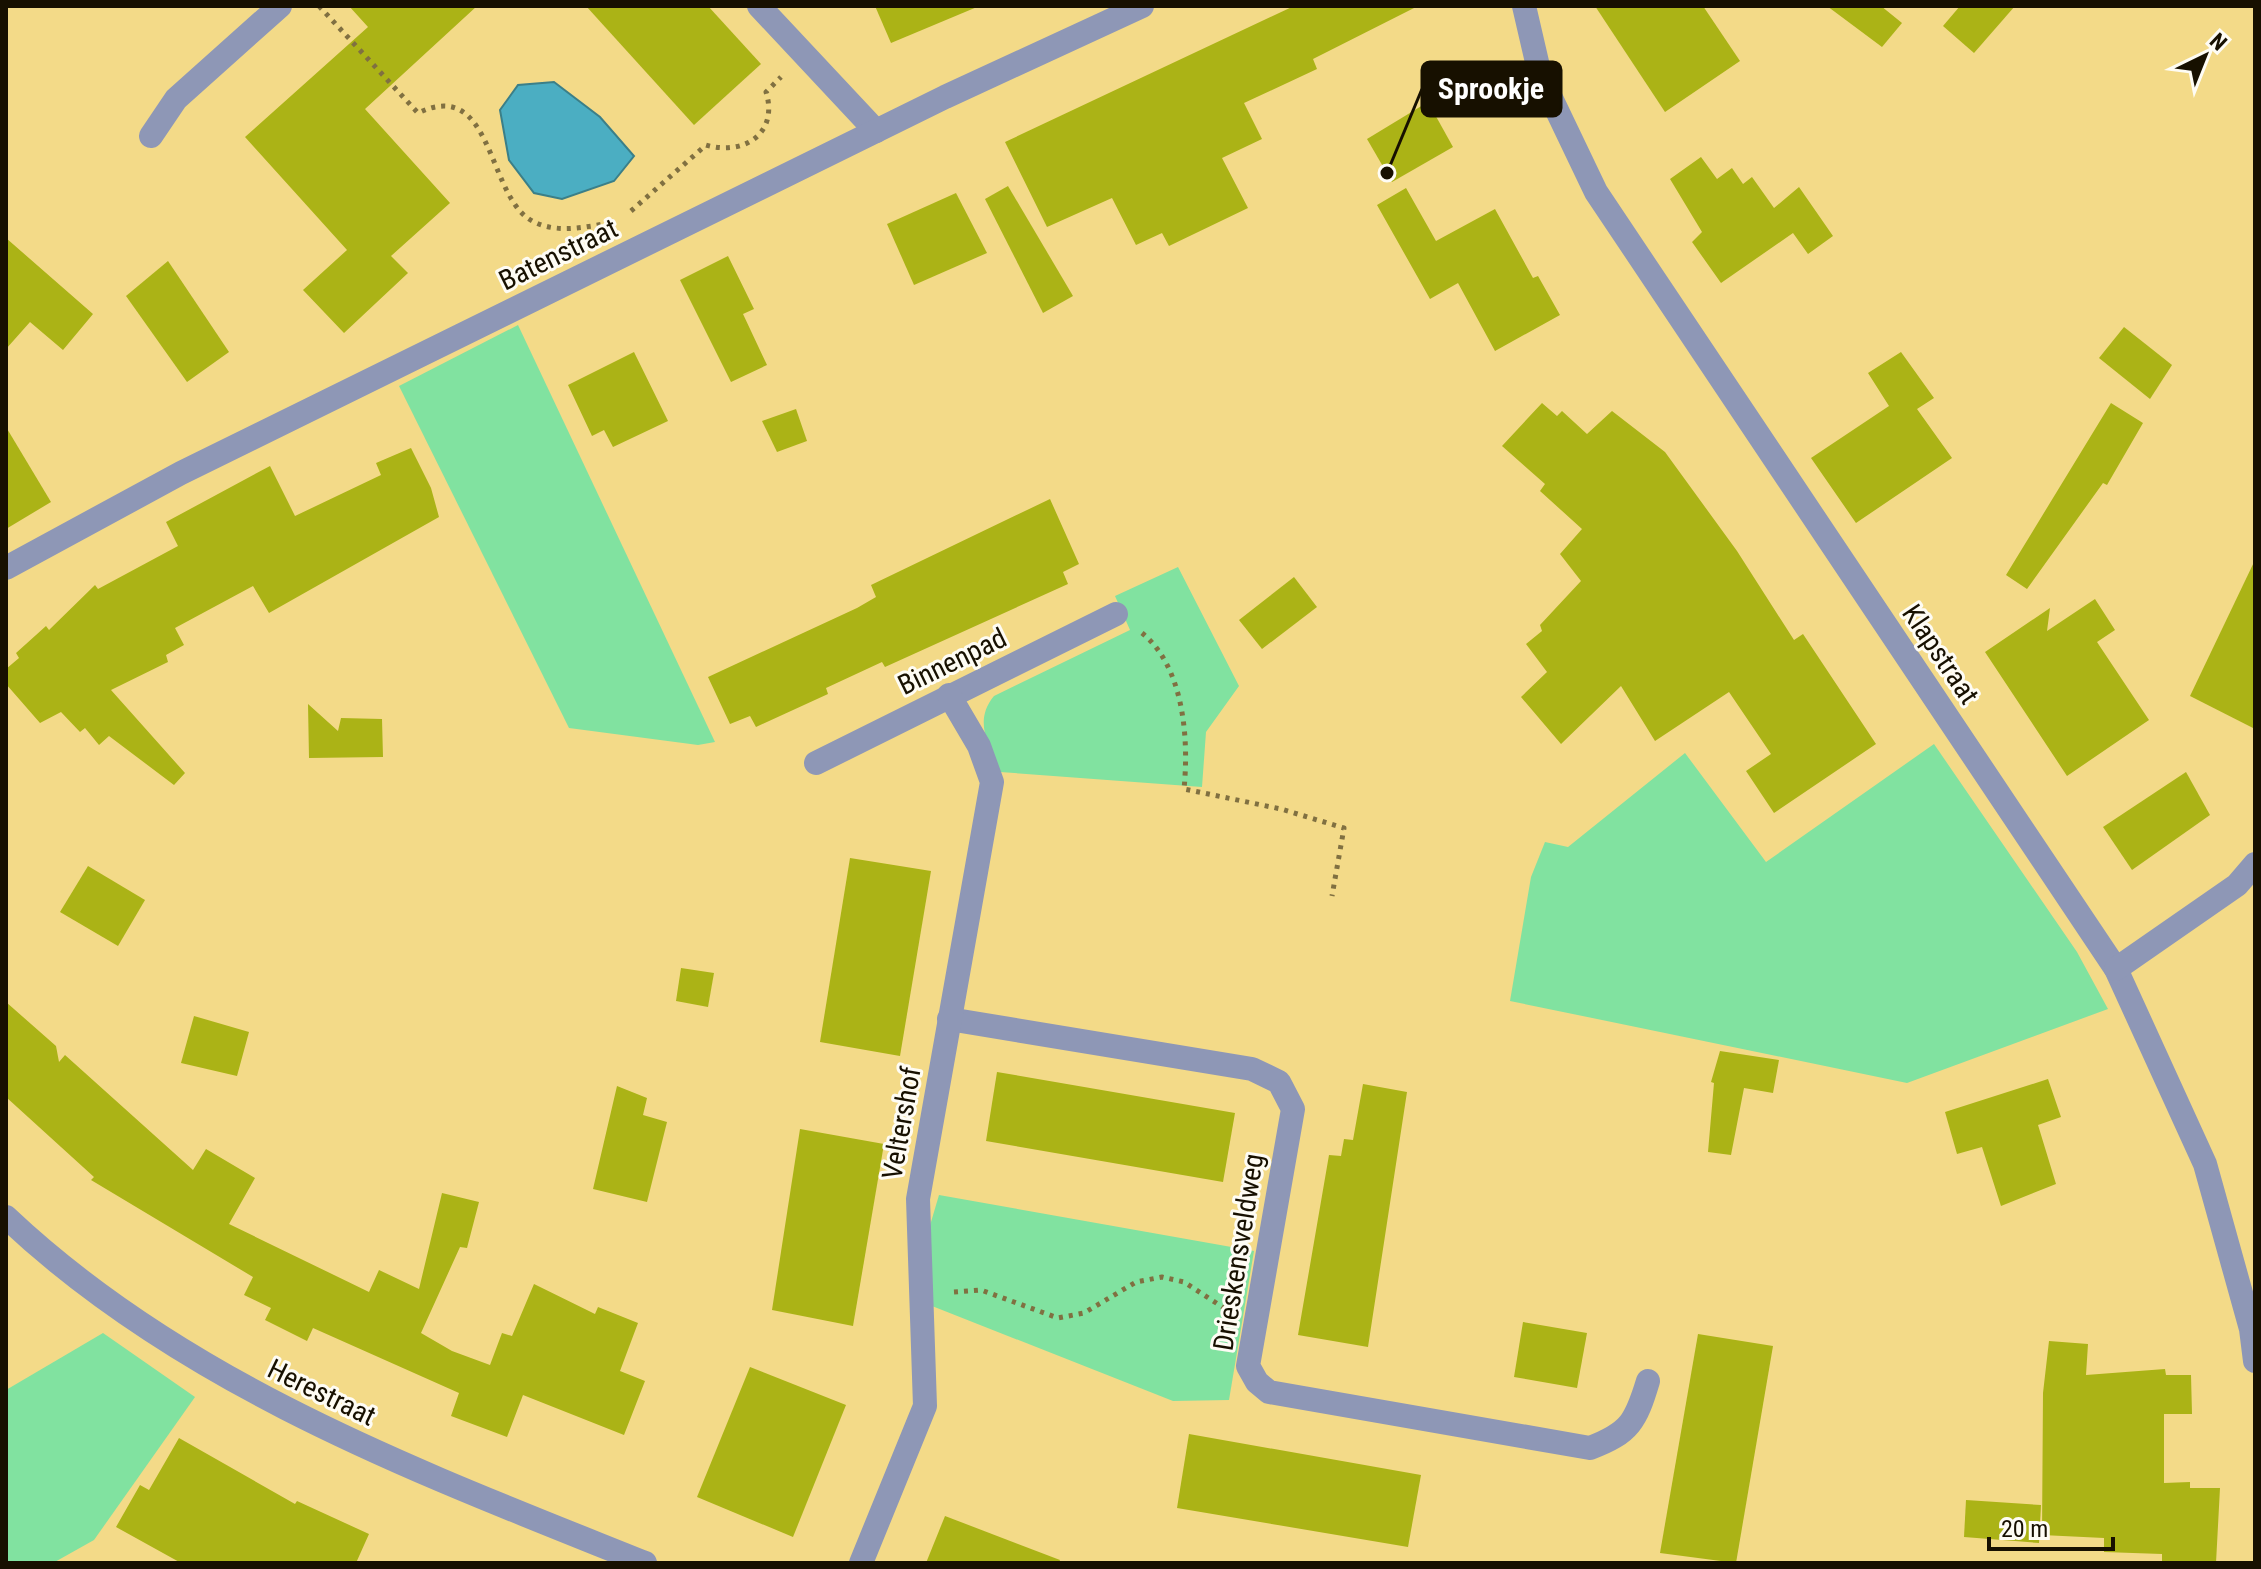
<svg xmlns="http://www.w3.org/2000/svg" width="2261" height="1569" viewBox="0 0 2261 1569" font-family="'Roboto Condensed',sans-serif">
  <rect width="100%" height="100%" fill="#f3da88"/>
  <g fill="#81e2a0">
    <path d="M 518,325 L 715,742 L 698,745 L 569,728 L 399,386 Z"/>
    <path d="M 1178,567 L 1239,686 L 1206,732 L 1202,787 L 1000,772 C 989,746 973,721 994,696 L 1130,630 L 1115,596 Z"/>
    <path d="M 1934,744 L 2077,952 L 2108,1009 L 1907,1083 L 1510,1001 L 1531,877 L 1545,842 L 1568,847 L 1685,753 L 1766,862 Z"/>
    <path d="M 939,1195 L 1254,1251 L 1229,1400 L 1173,1401 L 932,1306 L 926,1239 Z"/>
    <path d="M 103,1333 L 195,1397 L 94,1540 L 53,1563 L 6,1563 L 6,1390 Z"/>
  </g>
  <path fill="#4baec2" stroke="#3b7f88" stroke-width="2" d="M 554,82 L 600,117 L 634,156 L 614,181 L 562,199 L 534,193 L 509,160 L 500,110 L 518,85 Z"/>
  <g fill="#abb316">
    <path d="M 349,6 L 477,6 L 365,109 L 450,203 L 391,256 L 408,273 L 344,333 L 303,290 L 347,250 L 245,137 L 368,27 Z"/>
    <path d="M 586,6 L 708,6 L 761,64 L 694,125 Z"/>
    <path d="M 875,6 L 977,6 L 977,7 L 891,43 Z"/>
    <path d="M 1294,6 L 1418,6 L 1313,59 L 1317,69 L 1244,103 L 1262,139 L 1222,158 L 1248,208 L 1169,246 L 1162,233 L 1136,245 L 1112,198 L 1047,227 L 1005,142 Z"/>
    <path d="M 1595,6 L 1703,6 L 1740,61 L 1665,112 Z"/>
    <path d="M 1827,6 L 1881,6 L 1902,23 L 1882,47 Z"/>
    <path d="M 1960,6 L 2015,6 L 1974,53 L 1943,26 Z"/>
    <path d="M 1428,102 L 1453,147 L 1392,182 L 1367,139 Z"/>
    <path d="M 1701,157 L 1717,179 L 1732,168 L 1743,184 L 1752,177 L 1774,208 L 1799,187 L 1833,236 L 1808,254 L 1793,233 L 1721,283 L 1692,242 L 1702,232 L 1670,179 Z"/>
    <path d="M 1008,186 L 1073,296 L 1043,313 L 985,199 Z"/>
    <path d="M 1406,188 L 1436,241 L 1495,209 L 1533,278 L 1538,276 L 1560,315 L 1495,351 L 1458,283 L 1430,299 L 1377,205 Z"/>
    <path d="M 956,193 L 987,253 L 914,285 L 887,224 Z"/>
    <path d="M 6,238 L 93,314 L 63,350 L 30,322 L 6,349 Z"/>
    <path d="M 728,256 L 754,309 L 743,314 L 767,365 L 731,382 L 680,280 Z"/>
    <path d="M 168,261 L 229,352 L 187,382 L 126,296 Z"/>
    <path d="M 2124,327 L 2172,365 L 2150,399 L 2099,358 Z"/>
    <path d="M 634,352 L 668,421 L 613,447 L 604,430 L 592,436 L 568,385 Z"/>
    <path d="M 1901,352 L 1934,398 L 1917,409 L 1952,458 L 1856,523 L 1811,458 L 1889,406 L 1868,373 Z"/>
    <path d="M 1542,403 L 1557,416 L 1562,411 L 1587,434 L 1612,411 L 1665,452 L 1737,551 L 1794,640 L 1803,634 L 1876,744 L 1774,813 L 1746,771 L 1771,754 L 1729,692 L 1655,741 L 1621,686 L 1561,744 L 1521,697 L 1547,672 L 1526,644 L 1542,631 L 1540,625 L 1581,581 L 1560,554 L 1582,529 L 1540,491 L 1545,484 L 1502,446 Z"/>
    <path d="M 2111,403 L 2143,423 L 2107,485 L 2103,483 L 2027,589 L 2006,575 Z"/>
    <path d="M 796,409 L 807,441 L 777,452 L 762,421 Z"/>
    <path d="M 6,427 L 51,502 L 6,529 Z"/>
    <path d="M 411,448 L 431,488 L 439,517 L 269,613 L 253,586 L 175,628 L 184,645 L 166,655 L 168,662 L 111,690 L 185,773 L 174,785 L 109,736 L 99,745 L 85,728 L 80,732 L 61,712 L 40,723 L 6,684 L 6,669 L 19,658 L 16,653 L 46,626 L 49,630 L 95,585 L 98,589 L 178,546 L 166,522 L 270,466 L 295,516 L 381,475 L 376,463 Z"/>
    <path d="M 1050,499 L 1079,564 L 1063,572 L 1068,584 L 885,667 L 882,662 L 826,688 L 828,694 L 756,727 L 750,716 L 730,724 L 708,677 L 857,608 L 876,597 L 871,585 Z"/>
    <path d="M 2255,560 L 2255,729 L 2190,696 Z"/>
    <path d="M 1294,577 L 1317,607 L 1262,649 L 1239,620 Z"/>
    <path d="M 2095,599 L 2115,630 L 2097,642 L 2149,720 L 2067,776 L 1985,652 L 2050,608 L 2047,631 Z"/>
    <path d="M 308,704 L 338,731 L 341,718 L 382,719 L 383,757 L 309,758 Z"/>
    <path d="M 2186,772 L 2210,815 L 2132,870 L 2103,827 Z"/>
    <path d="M 850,858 L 931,871 L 900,1056 L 820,1042 Z"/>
    <path d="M 88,866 L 145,900 L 118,946 L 60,912 Z"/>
    <path d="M 681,968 L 714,973 L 708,1007 L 676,1001 Z"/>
    <path d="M 6,1002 L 56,1046 L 59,1062 L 65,1055 L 193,1170 L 206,1149 L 255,1178 L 229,1224 L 369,1292 L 379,1270 L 419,1289 L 442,1193 L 479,1202 L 467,1248 L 460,1247 L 421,1333 L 452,1351 L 490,1365 L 502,1333 L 512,1336 L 534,1284 L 595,1314 L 598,1307 L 638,1323 L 620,1371 L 645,1381 L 624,1435 L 523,1395 L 507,1437 L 451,1416 L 459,1393 L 313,1328 L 307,1341 L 265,1320 L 271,1308 L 244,1295 L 253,1277 L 91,1180 L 94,1177 L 6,1097 Z"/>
    <path d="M 194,1016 L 249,1032 L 237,1076 L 181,1063 Z"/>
    <path d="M 1720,1051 L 1779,1060 L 1773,1093 L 1744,1088 L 1731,1155 L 1708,1152 L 1714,1083 L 1711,1082 Z"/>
    <path d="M 997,1072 L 1235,1113 L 1223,1182 L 986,1141 Z"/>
    <path d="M 2048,1079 L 2061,1117 L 2038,1125 L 2056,1184 L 2001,1206 L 1982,1147 L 1957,1154 L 1945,1112 Z"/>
    <path d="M 1363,1084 L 1407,1092 L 1368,1347 L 1298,1335 L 1329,1155 L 1341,1156 L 1344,1139 L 1353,1140 Z"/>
    <path d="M 617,1086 L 647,1098 L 643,1115 L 667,1122 L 647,1202 L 593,1189 Z"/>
    <path d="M 800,1129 L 884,1144 L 853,1326 L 772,1310 Z"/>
    <path d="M 1523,1322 L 1587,1333 L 1577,1388 L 1514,1377 Z"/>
    <path d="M 1698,1334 L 1773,1346 L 1736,1563 L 1660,1553 Z"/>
    <path d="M 2049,1341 L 2088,1344 L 2086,1375 L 2165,1369 L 2166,1375 L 2191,1375 L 2192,1414 L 2164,1414 L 2164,1483 L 2190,1482 L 2190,1488 L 2220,1488 L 2216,1563 L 2162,1563 L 2162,1554 L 2104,1552 L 2104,1538 L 2042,1535 L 2043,1393 Z"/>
    <path d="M 750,1367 L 846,1405 L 793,1537 L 697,1497 Z"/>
    <path d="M 1189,1434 L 1421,1475 L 1408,1547 L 1177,1508 Z"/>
    <path d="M 179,1438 L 295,1504 L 297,1501 L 369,1534 L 356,1563 L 181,1563 L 116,1527 L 140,1485 L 149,1490 Z"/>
    <path d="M 1966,1500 L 2041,1505 L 2039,1543 L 1964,1537 Z"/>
    <path d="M 945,1516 L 1060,1560 L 1059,1563 L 926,1563 Z"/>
  </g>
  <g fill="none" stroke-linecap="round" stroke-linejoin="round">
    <g stroke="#807041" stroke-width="5" stroke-dasharray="4 6" stroke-linecap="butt">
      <path d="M 319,6 L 418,113 C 492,77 487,191 529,219 C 552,234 582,228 608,223"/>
      <path d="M 631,211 L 706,145 C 743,156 779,134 766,92 L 781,77"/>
      <path d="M 1142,633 C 1184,667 1189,739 1184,789 L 1281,809 L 1344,828 L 1332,896"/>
      <path d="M 954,1292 L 981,1290 L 1058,1318 L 1084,1313 L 1136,1282 L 1162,1277 L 1184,1282 L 1224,1308"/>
    </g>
    <g stroke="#8e97b6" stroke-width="24">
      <path d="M 759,6 L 876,131"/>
      <path d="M 1524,6 L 1540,75 L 1596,192 L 2116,969 L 2205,1164 L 2251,1329 L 2255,1361"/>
      <path d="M 151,136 L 176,99 L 280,6"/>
      <path d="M 6,568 L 181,473 L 945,97 L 1142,6"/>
      <path d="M 816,763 L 1116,614"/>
      <path d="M 2116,969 L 2237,885 L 2255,864"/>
      <path d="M 949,1019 L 1252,1069 L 1279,1082 L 1293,1109 L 1248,1366 L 1257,1382 L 1269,1392 L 1590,1448 C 1630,1433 1636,1421 1648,1381"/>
      <path d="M 6,1217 C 185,1386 421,1473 645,1563"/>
      <path d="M 861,1563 L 925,1406 L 918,1199 L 992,782 L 979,746 L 949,695"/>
    </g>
  </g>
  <g text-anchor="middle" stroke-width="6" stroke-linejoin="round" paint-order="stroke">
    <g font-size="28" fill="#171000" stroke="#fefcf4">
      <text transform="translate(558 254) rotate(-26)" y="10">Batenstraat</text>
      <text transform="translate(1941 654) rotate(56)" y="10">Klapstraat</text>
      <text transform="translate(952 661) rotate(-26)" y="10">Binnenpad</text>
      <text transform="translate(901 1123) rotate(-80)" y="10">Veltershof</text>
      <text transform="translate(1238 1252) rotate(-81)" y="10">Drieskensveldweg</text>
      <text transform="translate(322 1392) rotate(26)" y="10">Herestraat</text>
    </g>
  </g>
  <path fill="none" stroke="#171000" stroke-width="3" d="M1387 173L1422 89"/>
  <circle fill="#171000" stroke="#fefcf4" stroke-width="3" cx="1387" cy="173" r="8"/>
  <rect fill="#171000" stroke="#171000" stroke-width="3" x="1422" y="62" width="139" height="54" rx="8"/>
  <g font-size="30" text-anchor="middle" font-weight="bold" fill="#fff">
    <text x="1491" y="99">Sprookje</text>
  </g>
  <rect width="2261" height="1569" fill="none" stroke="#171000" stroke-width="16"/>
  <g transform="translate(2205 56) rotate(43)" stroke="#fefcf4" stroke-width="6" paint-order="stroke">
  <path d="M0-6L14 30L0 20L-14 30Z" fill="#171000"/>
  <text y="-12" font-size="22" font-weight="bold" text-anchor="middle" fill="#171000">N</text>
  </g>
  <path d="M1989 1537v12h124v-12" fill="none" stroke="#171000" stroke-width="4"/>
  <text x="2001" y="1537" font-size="24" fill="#171000" stroke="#fefcf4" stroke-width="6" paint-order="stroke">20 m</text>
</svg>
